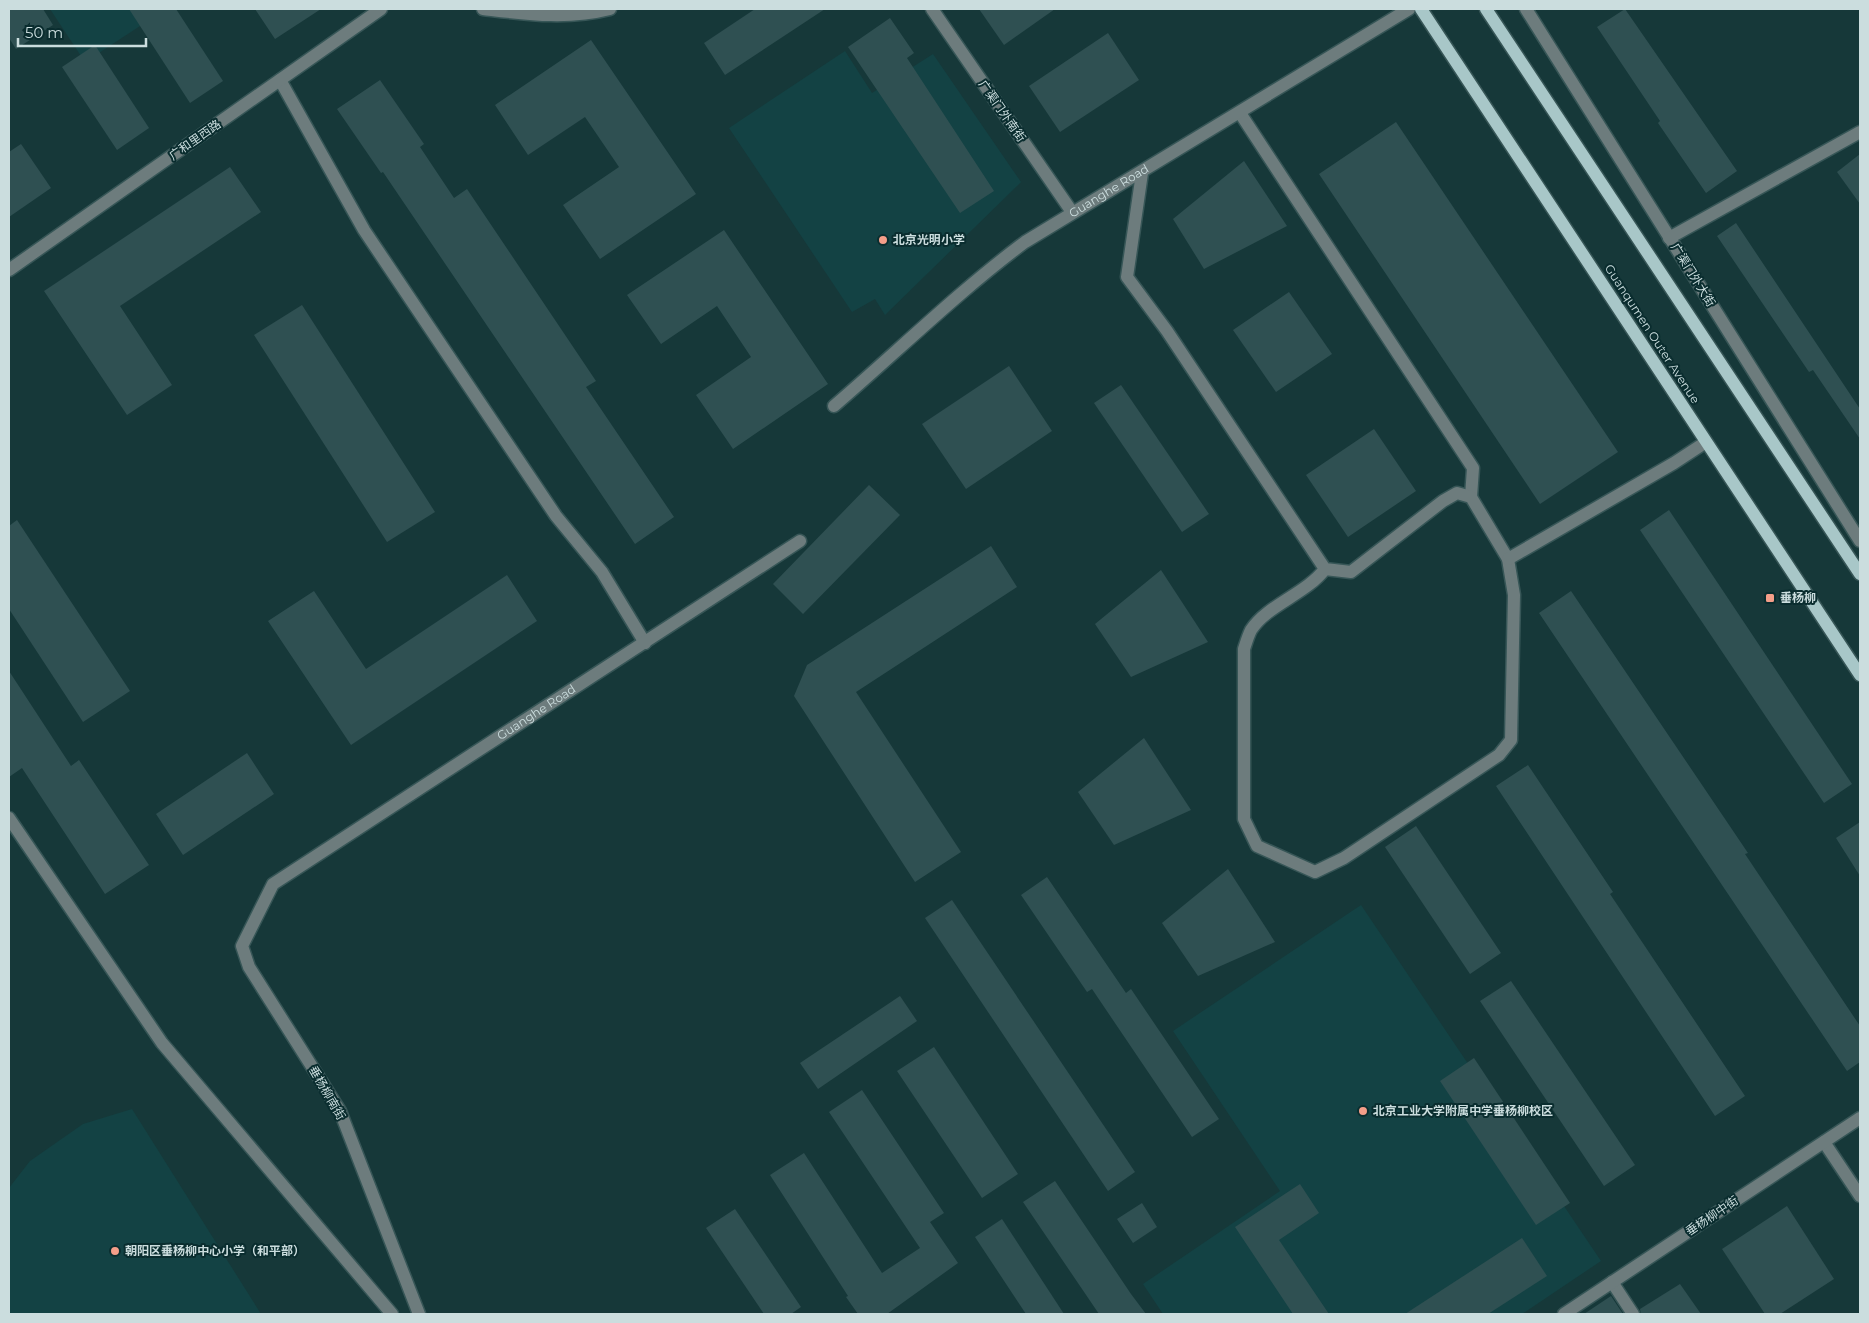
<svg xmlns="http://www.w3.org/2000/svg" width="1869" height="1323" viewBox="0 0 1869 1323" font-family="Montserrat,'Noto Sans SC',sans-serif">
  <rect width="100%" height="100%" fill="#163839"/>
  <g fill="#134244">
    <path d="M 50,9 L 166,9 L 85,62 Z"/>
    <path d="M 845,51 L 872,93 L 933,54 L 1021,182 L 885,315 L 875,299 L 852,312 L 729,128 Z"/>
    <path d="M 1361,905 L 1601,1261 L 1522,1314 L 1163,1314 L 1143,1284 L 1280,1191 L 1173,1031 Z"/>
    <path d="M 132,1109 L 261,1314 L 9,1314 L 9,1188 L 30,1161 L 83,1124 Z"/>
  </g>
  <g fill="#2f5052">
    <path d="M 9,9 L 43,9 L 53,25 L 16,49 L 9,38 Z"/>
    <path d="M 129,9 L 176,9 L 223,81 L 190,103 Z"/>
    <path d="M 255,9 L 321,9 L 275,39 Z"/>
    <path d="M 755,9 L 825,9 L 725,75 L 704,43 Z"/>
    <path d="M 979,9 L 1055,9 L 1004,45 Z"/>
    <path d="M 1625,9 L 1737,171 L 1706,193 L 1658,123 L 1660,121 L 1597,27 Z"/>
    <path d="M 890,18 L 914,53 L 907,58 L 994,191 L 960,213 L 848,47 Z"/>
    <path d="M 1108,33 L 1139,80 L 1060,132 L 1029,86 Z"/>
    <path d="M 591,40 L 696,194 L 600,259 L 563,205 L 619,167 L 585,117 L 528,155 L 495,105 Z"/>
    <path d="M 95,45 L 149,128 L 117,150 L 62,67 Z"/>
    <path d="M 380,80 L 424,144 L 420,147 L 454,198 L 467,189 L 596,381 L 586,387 L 674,517 L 635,544 L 383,172 L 381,173 L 337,109 Z"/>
    <path d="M 1396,122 L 1618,452 L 1540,504 L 1319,174 Z"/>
    <path d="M 21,144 L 51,188 L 9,217 L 9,152 Z"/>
    <path d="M 1860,154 L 1860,204 L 1837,172 Z"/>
    <path d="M 1244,161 L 1287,226 L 1204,269 L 1173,219 Z"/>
    <path d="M 230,167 L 261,212 L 120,306 L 172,385 L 127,415 L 44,291 Z"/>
    <path d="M 1736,223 L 1860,409 L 1860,439 L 1813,370 L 1809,372 L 1717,236 Z"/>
    <path d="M 724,230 L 828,384 L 733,449 L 696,395 L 751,357 L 717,306 L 661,344 L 627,295 Z"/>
    <path d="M 1289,292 L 1332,354 L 1276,392 L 1233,330 Z"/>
    <path d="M 302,305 L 435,512 L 387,542 L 254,335 Z"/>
    <path d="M 1009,366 L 1052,431 L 966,489 L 922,424 Z"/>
    <path d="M 1121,385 L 1209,514 L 1182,532 L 1094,403 Z"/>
    <path d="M 1374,429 L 1416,491 L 1348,537 L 1306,475 Z"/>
    <path d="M 869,485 L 900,515 L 803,614 L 773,584 Z"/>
    <path d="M 1669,510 L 1852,784 L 1824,803 L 1640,530 Z"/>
    <path d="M 17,520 L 130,691 L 83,722 L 9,609 L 9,526 Z"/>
    <path d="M 991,546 L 1017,587 L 856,692 L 961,852 L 915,882 L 794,696 L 807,665 Z"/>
    <path d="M 1161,570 L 1208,642 L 1131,677 L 1095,624 Z"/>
    <path d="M 507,575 L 537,621 L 351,745 L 268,621 L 314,591 L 366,669 Z"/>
    <path d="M 1571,591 L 1748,853 L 1745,854 L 1860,1026 L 1860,1062 L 1847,1071 L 1539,613 Z"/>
    <path d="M 9,671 L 71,766 L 79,760 L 149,865 L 105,894 L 22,768 L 9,777 Z"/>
    <path d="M 1144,738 L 1191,810 L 1114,845 L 1078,792 Z"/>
    <path d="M 247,753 L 274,794 L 183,855 L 156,814 Z"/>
    <path d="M 1528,765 L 1613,892 L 1610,894 L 1745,1096 L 1715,1116 L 1496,786 Z"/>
    <path d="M 1860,822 L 1860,876 L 1836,838 Z"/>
    <path d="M 1416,826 L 1501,953 L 1470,974 L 1385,847 Z"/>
    <path d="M 1228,869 L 1275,942 L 1198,976 L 1162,923 Z"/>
    <path d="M 1047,877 L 1126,993 L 1131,989 L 1219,1119 L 1192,1137 L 1092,989 L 1087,992 L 1021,895 Z"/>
    <path d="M 952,900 L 1135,1172 L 1108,1191 L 925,918 Z"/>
    <path d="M 1511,981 L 1635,1165 L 1604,1186 L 1480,1001 Z"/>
    <path d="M 900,996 L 917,1021 L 818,1089 L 800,1063 Z"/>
    <path d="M 934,1047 L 1018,1174 L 982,1198 L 897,1071 Z"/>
    <path d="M 1474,1058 L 1570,1203 L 1536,1225 L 1440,1081 Z"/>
    <path d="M 862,1090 L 944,1213 L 930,1222 L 958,1263 L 887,1314 L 858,1314 L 846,1297 L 848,1296 L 770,1175 L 804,1153 L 882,1273 L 920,1248 L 829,1112 Z"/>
    <path d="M 1055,1181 L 1131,1294 L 1146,1314 L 1099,1314 L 1023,1202 Z"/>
    <path d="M 1300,1184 L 1319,1213 L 1279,1240 L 1329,1314 L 1293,1314 L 1235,1227 Z"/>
    <path d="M 1142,1203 L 1157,1227 L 1133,1243 L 1117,1219 Z"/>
    <path d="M 1787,1206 L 1834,1279 L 1780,1314 L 1765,1314 L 1722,1249 Z"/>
    <path d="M 735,1209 L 801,1307 L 791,1314 L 764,1314 L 706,1228 Z"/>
    <path d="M 1002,1219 L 1064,1314 L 1026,1314 L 975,1237 Z"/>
    <path d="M 1522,1238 L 1547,1276 L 1488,1314 L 1405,1314 Z"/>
    <path d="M 1680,1284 L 1701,1314 L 1641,1314 L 1640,1309 Z"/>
    <path d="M 1611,1296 L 1623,1314 L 1584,1314 Z"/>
  </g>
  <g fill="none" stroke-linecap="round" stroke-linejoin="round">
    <g stroke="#375657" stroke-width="15">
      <g id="minor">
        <path d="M 483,9 C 526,14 567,20 610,9"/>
        <path d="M 932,9 L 1072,212"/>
        <path d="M 1526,9 L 1860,541"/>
        <path d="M 280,80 L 364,230 L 556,516 L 602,572 L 645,643"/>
        <path d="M 1240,113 L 1473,468 L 1471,497"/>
        <path d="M 1142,173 L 1127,277 L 1167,331 L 1325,569 L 1351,572 L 1443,501 L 1457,493 L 1471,497 L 1508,559 L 1514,595 L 1511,740 L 1499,755 L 1344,858 L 1315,872 L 1257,846 L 1244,819 L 1244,649 C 1246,643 1248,636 1251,630 C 1267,605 1306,594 1325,569"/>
        <path d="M 1669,238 L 1860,132"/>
        <path d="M 9,270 L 381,9"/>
        <path id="s1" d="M 834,406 C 898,351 958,292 1025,242 L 1409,9"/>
        <path d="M 1508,559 L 1674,463 L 1706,442"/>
        <path d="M 9,818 L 162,1043 L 392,1314"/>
        <path d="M 1824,1142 L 1860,1196"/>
        <path d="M 1612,1282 L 1633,1314"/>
        <path id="s2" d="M 419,1314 L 340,1111 L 249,967 L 242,946 L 273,884 L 800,541"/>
        <path d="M 1564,1314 L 1860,1118"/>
      </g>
    </g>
    <g stroke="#375657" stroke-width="15">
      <g id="major">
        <path d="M 1421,9 L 1860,675"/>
        <path d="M 1486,9 L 1860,574"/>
      </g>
    </g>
    <use href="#minor" stroke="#6d7c7d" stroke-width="12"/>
    <use href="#major" stroke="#a8c7c8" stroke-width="12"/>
  </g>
  <g fill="#f49e89" stroke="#0a2d2f" stroke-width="2">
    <circle cx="883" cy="240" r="5"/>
    <rect x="1765" y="593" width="10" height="10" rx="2.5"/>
    <circle cx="1363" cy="1111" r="5"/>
    <circle cx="115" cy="1251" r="5"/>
  </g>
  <g text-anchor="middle" stroke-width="4" stroke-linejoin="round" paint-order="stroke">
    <g font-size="12" fill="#cbddde" stroke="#0a2d2f">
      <text transform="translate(1002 111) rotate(55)" y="4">广渠门外南街</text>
      <text transform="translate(195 140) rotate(-35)" y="4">广和里西路</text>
      <text dy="4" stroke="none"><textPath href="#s1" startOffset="350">Guanghe Road</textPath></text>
      <text transform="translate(1693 275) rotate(58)" y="4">广渠门外大街</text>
      <text transform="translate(1652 334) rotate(57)" y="4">Guanqumen Outer Avenue</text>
      <text dy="4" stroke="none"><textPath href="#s2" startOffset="794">Guanghe Road</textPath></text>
      <text transform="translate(327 1093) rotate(60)" y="4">垂杨柳南街</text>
      <text transform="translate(1712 1216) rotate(-34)" y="4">垂杨柳中街</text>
    </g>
    <g font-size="12" font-weight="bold" fill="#cbddde" stroke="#0a2d2f" text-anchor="start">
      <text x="893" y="244">北京光明小学</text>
      <text x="1780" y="602">垂杨柳</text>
      <text x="1373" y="1115">北京工业大学附属中学垂杨柳校区</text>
      <text x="125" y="1255">朝阳区垂杨柳中心小学（和平部）</text>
    </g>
  </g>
  <rect width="1869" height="1323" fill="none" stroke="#cbddde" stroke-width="20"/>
  <path d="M18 38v8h128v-8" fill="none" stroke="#cbddde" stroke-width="2.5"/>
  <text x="25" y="38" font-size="15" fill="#cbddde" stroke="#0a2d2f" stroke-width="4" paint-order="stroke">50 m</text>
</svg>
